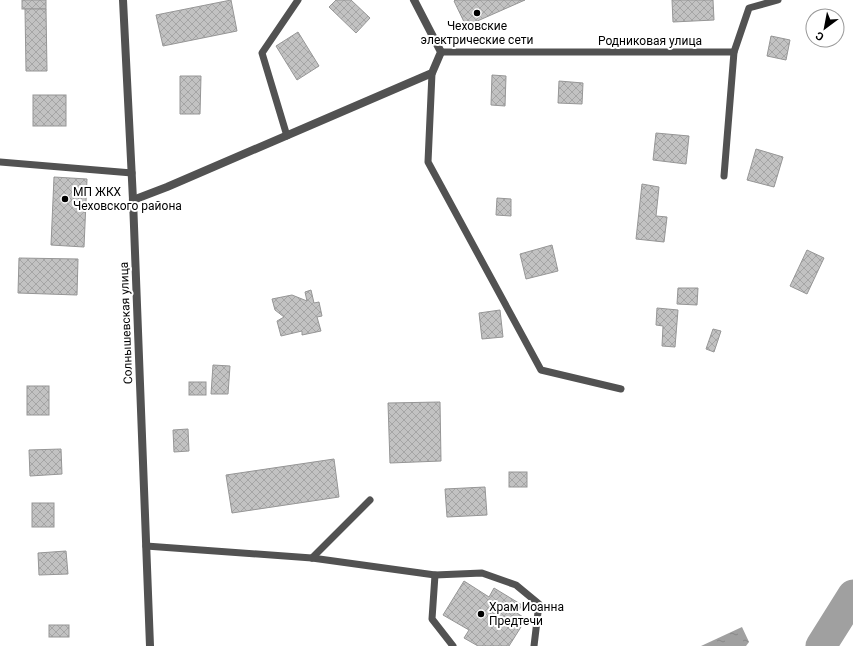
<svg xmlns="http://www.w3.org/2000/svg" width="853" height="646" viewBox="0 0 853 646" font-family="Roboto,sans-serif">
  <defs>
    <pattern id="water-ripples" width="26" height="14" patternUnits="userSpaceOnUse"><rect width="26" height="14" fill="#a0a0a0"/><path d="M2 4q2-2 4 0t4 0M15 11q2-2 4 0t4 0" fill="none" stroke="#888"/></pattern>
    <pattern id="building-cross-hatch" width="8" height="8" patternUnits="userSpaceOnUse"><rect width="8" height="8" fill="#c2c2c2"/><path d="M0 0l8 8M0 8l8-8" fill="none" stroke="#a5a5a5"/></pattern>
  </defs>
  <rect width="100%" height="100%" fill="#fff"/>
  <path fill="url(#water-ripples)" d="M 742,627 L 749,642 L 746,646 L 701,646 Z"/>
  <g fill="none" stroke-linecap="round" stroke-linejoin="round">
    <path stroke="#a0a0a0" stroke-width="31" d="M 821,646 L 853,595"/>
  </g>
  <g fill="url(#building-cross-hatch)" stroke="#969696">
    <rect x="22" y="0" width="24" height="9"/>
    <path d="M 231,0 L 237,31 L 163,46 L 156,15 Z"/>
    <path d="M 336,0 L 351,0 L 370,18 L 356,33 L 329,7 Z"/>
    <path d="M 455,0 L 525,0 L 466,26 L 454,1 Z"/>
    <path d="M 672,0 L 713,0 L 714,20 L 673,22 Z"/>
    <path d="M 25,9 L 46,9 L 47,71 L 26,71 Z"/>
    <path d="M 298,32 L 319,66 L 297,80 L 276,46 Z"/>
    <path d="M 771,36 L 790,40 L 786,60 L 767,56 Z"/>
    <path d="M 492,75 L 506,76 L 505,106 L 491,105 Z"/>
    <path d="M 180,76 L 201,76 L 200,114 L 180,114 Z"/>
    <path d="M 559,81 L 583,83 L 582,104 L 558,103 Z"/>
    <rect x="33" y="95" width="33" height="31"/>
    <path d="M 656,133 L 689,136 L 686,164 L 653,160 Z"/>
    <path d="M 756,149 L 783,157 L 774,187 L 747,180 Z"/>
    <path d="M 54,177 L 87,179 L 84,247 L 51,245 Z"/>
    <path d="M 642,184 L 659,187 L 656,216 L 667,217 L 664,242 L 636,239 Z"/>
    <path d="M 497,198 L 511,199 L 511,216 L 496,215 Z"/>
    <path d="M 552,245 L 558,271 L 526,279 L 520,254 Z"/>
    <path d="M 807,250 L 824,258 L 807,294 L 790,286 Z"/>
    <path d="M 19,258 L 78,259 L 77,295 L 18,293 Z"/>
    <path d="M 678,288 L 698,288 L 697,305 L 677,304 Z"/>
    <path d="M 311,290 L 314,303 L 319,302 L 322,316 L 317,317 L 321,331 L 302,335 L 302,331 L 281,336 L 277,321 L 284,317 L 275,310 L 272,299 L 292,295 L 307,301 L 305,292 Z"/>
    <path d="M 657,308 L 678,310 L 675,347 L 662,346 L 663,326 L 656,325 Z"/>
    <path d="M 500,310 L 503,337 L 482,339 L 479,313 Z"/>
    <path d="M 713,329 L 721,331 L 714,352 L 706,349 Z"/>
    <path d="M 213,365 L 230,366 L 228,394 L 211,394 Z"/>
    <rect x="189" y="382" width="17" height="13"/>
    <rect x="27" y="386" width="22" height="29"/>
    <path d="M 440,402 L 441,461 L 390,463 L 388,403 Z"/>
    <path d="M 188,429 L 189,451 L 174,452 L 173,430 Z"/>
    <path d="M 61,449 L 62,474 L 30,476 L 29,450 Z"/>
    <path d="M 334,459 L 339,497 L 232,513 L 226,475 Z"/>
    <rect x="509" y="472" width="18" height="15"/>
    <path d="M 485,487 L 487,515 L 447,517 L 445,489 Z"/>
    <rect x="32" y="503" width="22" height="24"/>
    <path d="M 66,551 L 68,574 L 39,575 L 38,553 Z"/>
    <path d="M 464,581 L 489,597 L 494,588 L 522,605 L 517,613 L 526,619 L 509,646 L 478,646 L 464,638 L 469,630 L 443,615 Z"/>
    <rect x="49" y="625" width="20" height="12"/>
  </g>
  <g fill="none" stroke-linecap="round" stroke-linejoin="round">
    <g stroke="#525252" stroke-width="7">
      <path d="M 441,52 L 734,52 L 724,176"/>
      <path d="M 734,52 L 749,8 L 778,0"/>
      <path d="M 432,73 L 428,162 L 541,370 L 621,389"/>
      <path d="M 287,136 L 262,53 L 298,0"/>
      <path d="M 0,162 L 132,173"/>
      <path d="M 146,546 L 312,558 L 435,575 L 482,573 L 516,585 L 539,604 L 534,646"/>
      <path d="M 312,558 L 370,500"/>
      <path d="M 435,575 L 432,619 L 453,646"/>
    </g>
    <path stroke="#525252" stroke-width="8" d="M 133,200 L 167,187 L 432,73 L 441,52 L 414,0"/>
    <path stroke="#525252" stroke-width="8" d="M 123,0 L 133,200 L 150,646"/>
  </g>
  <g fill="#000" stroke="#fff" stroke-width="1.5">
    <circle cx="477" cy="13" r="4"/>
    <circle cx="65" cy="199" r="4"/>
    <circle cx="481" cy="614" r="4"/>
  </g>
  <g text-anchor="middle" stroke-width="4" stroke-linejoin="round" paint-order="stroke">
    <g font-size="12" fill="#000" stroke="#fff" text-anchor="start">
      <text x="477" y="30" text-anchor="middle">Чеховские<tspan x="477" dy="14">электрические сети</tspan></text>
      <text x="73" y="196">МП ЖКХ<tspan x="73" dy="14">Чеховского района</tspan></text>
      <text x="489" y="611">Храм Иоанна<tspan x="489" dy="14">Предтечи</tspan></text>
    </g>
    <g font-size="12" fill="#000" stroke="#fff">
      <text x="650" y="45">Родниковая улица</text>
      <text transform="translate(126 323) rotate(-92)" y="4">Солнышевская улица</text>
    </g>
  </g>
  <g transform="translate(825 28) rotate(212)"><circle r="19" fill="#ffffff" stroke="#999999"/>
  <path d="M0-3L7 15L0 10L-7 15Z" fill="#000000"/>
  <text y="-6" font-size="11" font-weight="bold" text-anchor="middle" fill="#000000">С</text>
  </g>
</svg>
